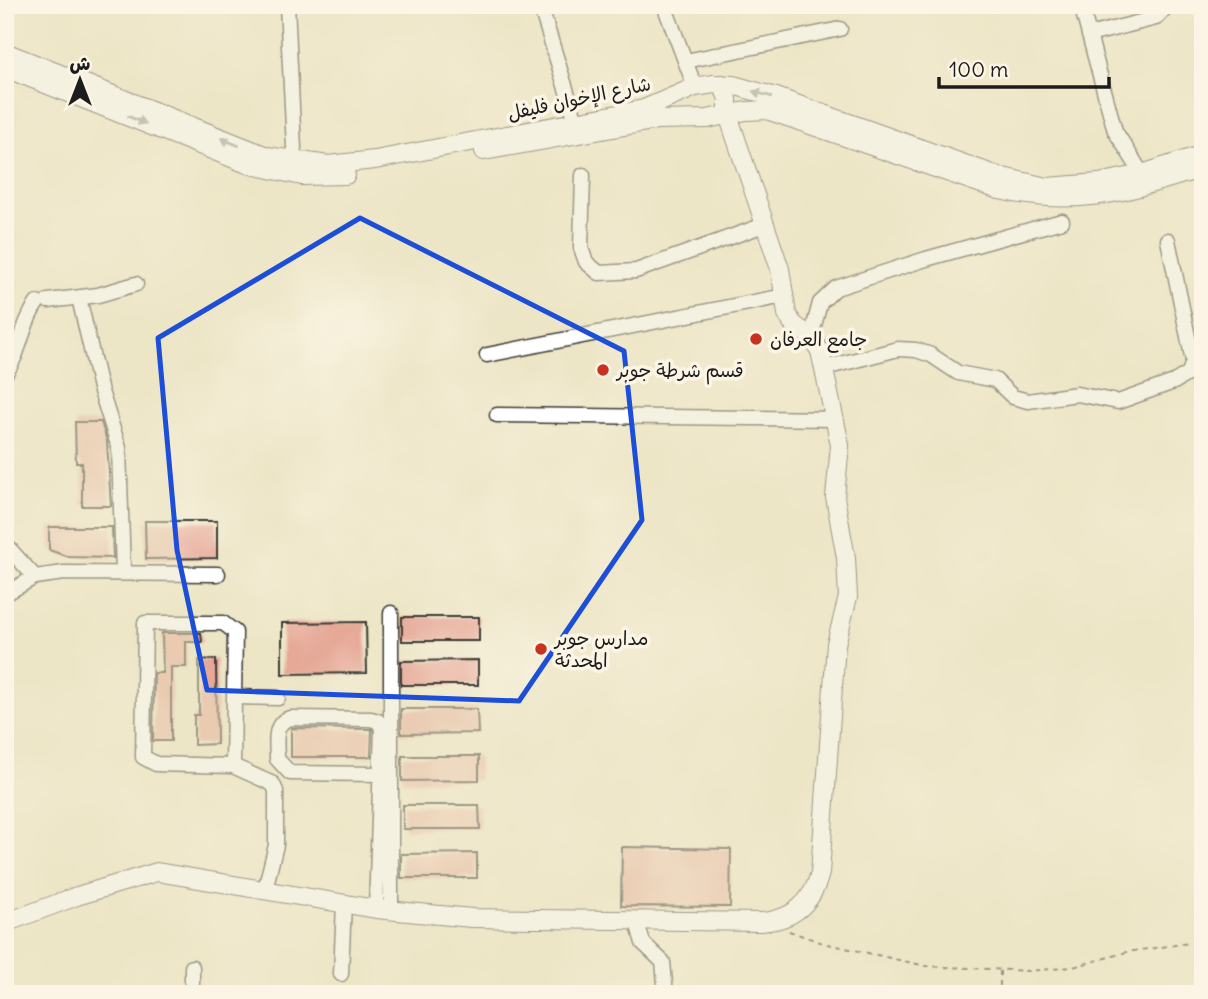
<svg xmlns="http://www.w3.org/2000/svg" width="1208" height="999" viewBox="0 0 1208 999" font-family="Delius,'Playpen Sans Arabic',sans-serif">
  <rect width="100%" height="100%" fill="#fcf5e5"/>
  <filter id="ink" filterUnits="userSpaceOnUse"><feTurbulence type="fractalNoise" baseFrequency=".0143" numOctaves="2"/><feDisplacementMap in="SourceGraphic" scale="14" xChannelSelector="R" yChannelSelector="G"/><feConvolveMatrix kernelMatrix="1 2 1 2 8 2 1 2 1" color-interpolation-filters="sRGB"/></filter>
  <filter id="wash" filterUnits="userSpaceOnUse"><feTurbulence type="fractalNoise" baseFrequency=".00686" numOctaves="4" result="noise"/><feDisplacementMap in="SourceGraphic" scale="28" xChannelSelector="R" yChannelSelector="G"/><feGaussianBlur stdDeviation="1.57" result="paint"/><feColorMatrix in="noise" values="0 0 0 0 0 0 0 0 0 0 0 0 0 0 0 0 0 1.4 0 .05"/><feComposite in="paint" operator="in"/></filter>
  <g filter="url(#wash)">
    <rect width="100%" height="100%" fill="#ece5c6"/>
    <g id="blocks">
      <g fill="#e6a998">
        <path d="M 75,422 L 101,422 L 107,441 L 111,506 L 82,506 L 82,463 L 76,463 Z"/>
        <path d="M 145,521 L 217,521 L 217,558 L 146,559 Z"/>
        <path d="M 49,527 L 112,527 L 113,558 L 69,557 L 49,550 Z"/>
        <rect x="402" y="617" width="77" height="24"/>
        <path d="M 366,622 L 367,673 L 282,674 L 282,623 Z"/>
        <path d="M 162,633 L 201,633 L 202,642 L 186,642 L 186,667 L 171,667 L 171,741 L 153,741 L 154,673 L 163,673 Z"/>
        <path d="M 216,659 L 217,744 L 194,745 L 194,715 L 199,715 L 199,660 Z"/>
        <path d="M 478,660 L 478,685 L 401,685 L 401,661 Z"/>
        <path d="M 401,709 L 477,709 L 478,733 L 401,734 Z"/>
        <path d="M 291,728 L 372,729 L 371,757 L 291,757 Z"/>
        <path d="M 402,756 L 479,756 L 479,780 L 402,781 Z"/>
        <path d="M 403,805 L 479,805 L 480,829 L 403,829 Z"/>
        <path d="M 622,847 L 731,849 L 730,907 L 621,906 Z"/>
        <path d="M 477,853 L 477,878 L 401,878 L 401,854 Z"/>
      </g>
    </g>
  </g>
  <g filter="url(#ink)">
    <use href="#blocks" fill-opacity="0" stroke="#3b3a36" stroke-width="2"/>
    <g fill="none" stroke-linecap="round" stroke-linejoin="round">
      <g stroke="#3b3a36" stroke-width="17">
        <g id="minor">
          <path d="M 287,5 L 294,148"/>
          <path d="M 540,5 L 576,121"/>
          <path d="M 664,5 L 695,87"/>
          <path d="M 1081,5 L 1115,131 L 1146,180"/>
          <path d="M 1089,35 L 1156,18 L 1168,5"/>
          <path d="M 686,61 L 840,29"/>
          <path d="M 583,175 L 581,248 L 586,262 L 599,273 L 636,271 L 764,225"/>
          <path d="M 79,298 L 100,388 L 119,448 L 123,571"/>
          <path d="M 48,301 L 98,295 L 136,284"/>
          <path d="M 811,337 L 820,303 L 836,288 L 926,259 L 1062,221"/>
          <path d="M 487,355 L 784,296"/>
          <path d="M 825,368 L 898,349 L 916,350 L 931,355 L 958,373 L 995,380 L 1013,397 L 1028,401 L 1077,394 L 1118,402 L 1174,382 L 1189,373 L 1193,361 L 1168,240"/>
          <path d="M 1191,370 L 1203,379"/>
          <path d="M 5,374 C 21,353 21,325 37,303"/>
          <path d="M 497,415 L 835,419"/>
          <path d="M 5,544 L 35,577"/>
          <path d="M 5,594 L 35,577 L 64,573 L 218,574"/>
          <path d="M 391,613 L 391,911"/>
          <path d="M 235,697 L 278,698"/>
          <path d="M 233,766 L 235,632 L 223,623 L 145,623 L 143,757 L 156,764 L 233,766 L 273,784 L 276,791 L 276,845 L 265,889"/>
          <path d="M 376,909 L 382,728 L 378,721 L 371,719 L 290,718 C 272,723 277,744 277,759 L 290,773 L 379,774"/>
          <path d="M 637,922 L 643,943 L 663,962 L 666,994"/>
          <path d="M 192,967 L 192,994"/>
          <path d="M 341,974 L 344,903"/>
        </g>
      </g>
      <g stroke="#3b3a36" stroke-width="20">
        <g id="major">
          <path d="M 5,52 L 267,156 L 328,165 L 375,160 L 644,109 L 695,87 L 714,84 L 733,85 L 776,97 L 998,176 L 1047,187 L 1099,183 L 1142,174 L 1203,154"/>
          <path d="M 5,68 L 247,164 L 302,176 L 346,175"/>
          <path d="M 484,151 L 658,120 L 707,119 L 746,111 L 767,110 L 999,190 C 1082,208 1124,192 1203,168"/>
          <path d="M 5,923 L 77,896 L 157,872 L 376,909 L 472,918 L 761,922 C 792,920 812,904 820,873 L 836,644 L 848,597 L 846,558 L 835,497 L 840,445 L 820,351 L 811,337 L 793,324 L 787,314 L 780,269 L 728,115 L 728,99 L 722,84"/>
        </g>
      </g>
      <g stroke="#3b3a36" stroke-width="2" stroke-dasharray="5 5" stroke-linecap="butt">
        <path d="M 789,931 L 823,943 L 926,966 L 1029,971 L 1073,967 L 1127,952 L 1203,941"/>
        <path d="M 1000,971 L 1000,994"/>
      </g>
      <use href="#minor" stroke="#fff" stroke-width="14"/>
      <use href="#major" stroke="#fff" stroke-width="18"/>
    </g>
    <defs><path id="oneway-solid" d="M-6-.8H1V-3.2L6.5 0L1 3.2V.8H-6Z" transform="scale(1.75)"/></defs>
    <g fill="#999">
      <use href="#oneway-solid" transform="translate(762 94) rotate(-164)"/>
      <use href="#oneway-solid" transform="translate(137 120) rotate(22)"/>
      <use href="#oneway-solid" transform="translate(230 142) rotate(-158)"/>
    </g>
  </g>
  <path d="M0 0H1208V999H0ZM 360,218 L 624,351 L 642,520 L 519,701 L 207,690 L 177,550 L 158,338 Z" fill="#ece5c6" fill-opacity=".55" fill-rule="evenodd"/>
  <path fill="none" stroke="#1d4ed8" stroke-width="5" stroke-linejoin="round" d="M 360,218 L 624,351 L 642,520 L 519,701 L 207,690 L 177,550 L 158,338 Z"/>
  <g fill="#c8321e" stroke="#fcf5e5" stroke-width="2.5">
    <circle cx="756" cy="339" r="7"/>
    <circle cx="603" cy="370" r="7"/>
    <circle cx="541" cy="649" r="7"/>
  </g>
  <g text-anchor="middle" stroke-width="7" stroke-linejoin="round" paint-order="stroke">
    <g font-size="19" fill="#1c1c1c" stroke="#fcf5e5">
      <text transform="translate(579 98) rotate(-12)" y="7">شارع الإخوان فليفل</text>
    </g>
    <g font-size="19" fill="#1c1c1c" stroke="#fcf5e5" text-anchor="start">
      <text x="770" y="346">جامع العرفان</text>
      <text x="617" y="377">قسم شرطة جوبر</text>
      <text x="555" y="645">مدارس جوبر<tspan x="555" dy="22">المحدثة</tspan></text>
    </g>
  </g>
  <rect width="1208" height="999" fill="none" stroke="#fcf5e5" stroke-width="28"/>
  <g transform="translate(80 80)" stroke="#fcf5e5" stroke-width="5" paint-order="stroke">
  <path d="M0-5L12 26L0 18L-12 26Z" fill="#1c1c1c"/>
  <text y="-10" font-size="19" font-weight="bold" text-anchor="middle" fill="#1c1c1c">ش</text>
  </g>
  <path d="M939 77v10h170v-10" fill="none" stroke="#1c1c1c" stroke-width="3.5"/>
  <text x="949" y="77" font-size="21" fill="#1c1c1c" stroke="#fcf5e5" stroke-width="5" paint-order="stroke">100 m</text>
</svg>
